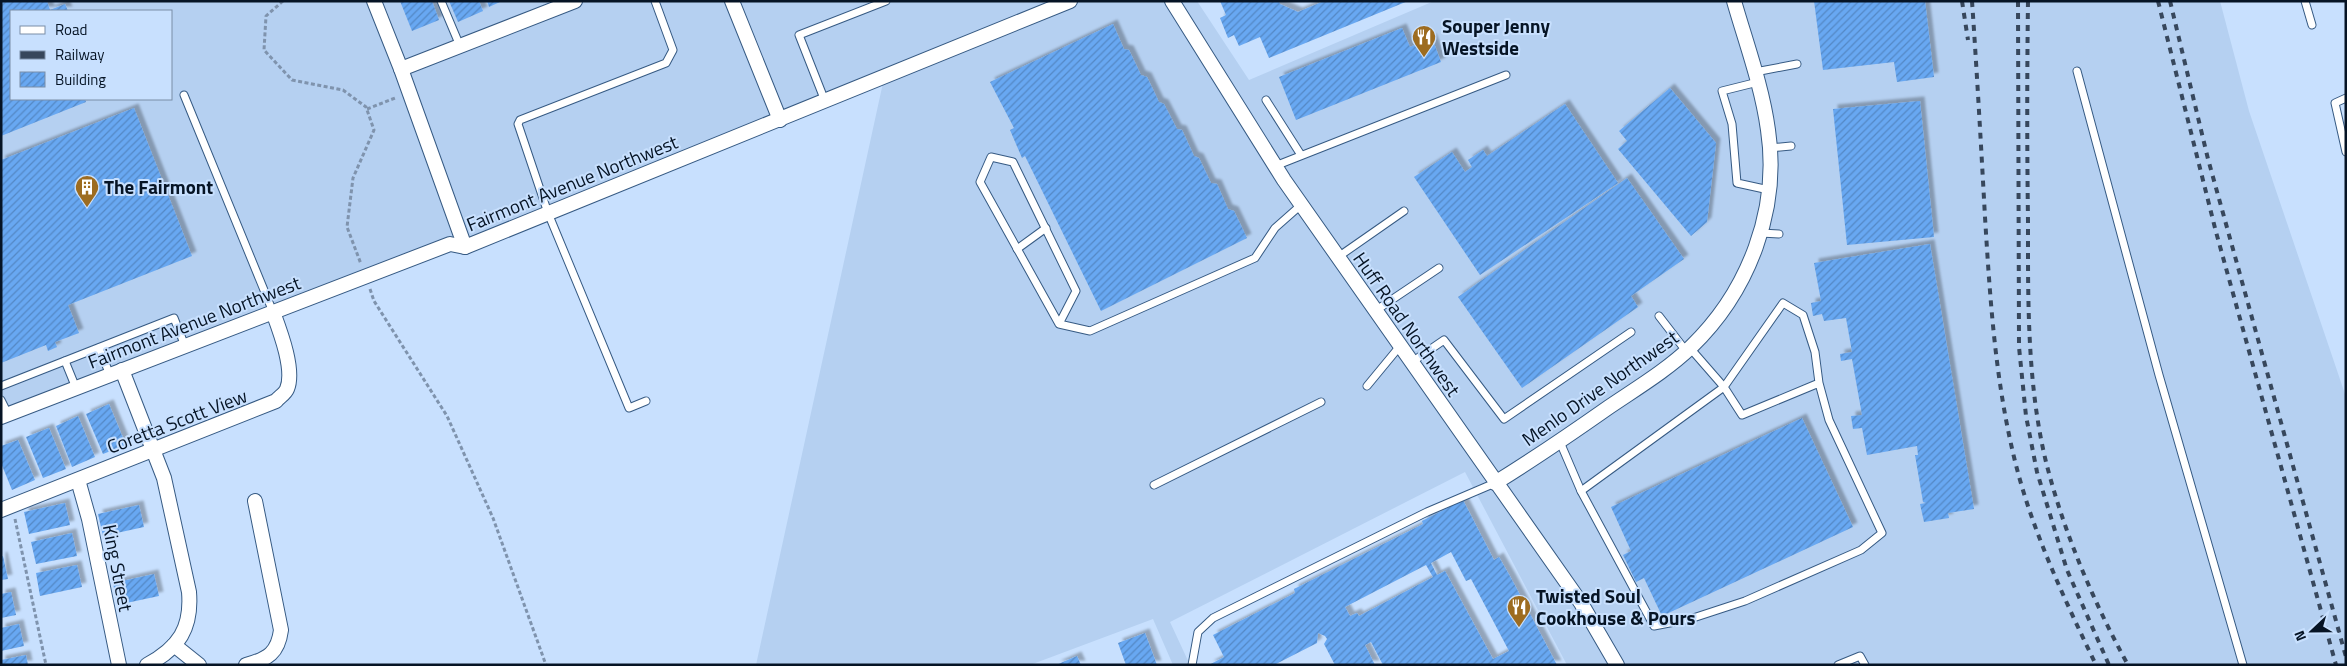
<svg xmlns="http://www.w3.org/2000/svg" width="2347" height="666" viewBox="0 0 2347 666" font-family="'Titillium Web',sans-serif">
  <defs>
    <pattern id="building-hatch" width="6" height="6" patternUnits="userSpaceOnUse" patternTransform="scale(1.25)"><rect width="6" height="6" fill="#68a8f2"/><path d="M-1 1l2-2M0 6l6-6M5 7l2-2" fill="none" stroke="#5488c4"/></pattern>
    <filter id="shadow"><feDropShadow dx="4.5" dy="-4.5" stdDeviation="1" flood-color="#0004"/></filter>
  </defs>
  <rect width="100%" height="100%" fill="#c8e0fe"/>
  <path fill="#b5d0f1" fill-rule="evenodd" d="M 1,1 L 1197,1 L 1249,80 L 1434,1 L 2220,1 L 2249,111 L 2346,397 L 2346,665 L 1567,665 L 1465,472 L 1170,622 L 1190,665 L 1173,665 L 1153,619 L 1030,665 L 756,665 L 886,69 L 465,247 L 450,244 L 1,414 ZM 11,11 L 171,11 L 171,99 L 11,99 Z"/>
  <g fill="url(#building-hatch)" fill-rule="evenodd" filter="url(#shadow)">
    <path d="M 1,1 L 47,1 L 50,10 L 65,4 L 68,11 L 11,11 L 11,99 L 85,99 L 86,102 L 1,136 Z"/>
    <path d="M 400,1 L 432,1 L 439,20 L 412,31 Z"/>
    <path d="M 449,1 L 479,1 L 483,11 L 458,22 Z"/>
    <path d="M 487,1 L 502,1 L 489,7 Z"/>
    <path d="M 1220,1 L 1279,1 L 1280,4 L 1298,12 L 1324,1 L 1408,1 L 1269,58 L 1260,37 L 1239,46 L 1234,35 L 1228,38 L 1220,18 L 1226,15 Z"/>
    <path d="M 1814,1 L 1925,1 L 1934,77 L 1897,82 L 1894,62 L 1823,70 Z"/>
    <path d="M 1113,24 L 1124,49 L 1129,50 L 1141,75 L 1147,77 L 1159,102 L 1164,104 L 1177,129 L 1182,130 L 1194,156 L 1199,158 L 1211,183 L 1217,184 L 1228,209 L 1234,211 L 1247,238 L 1101,311 L 1025,156 L 1022,158 L 1010,130 L 1014,128 L 990,82 Z"/>
    <path d="M 1402,28 L 1410,47 L 1432,38 L 1441,62 L 1296,120 L 1279,77 Z"/>
    <path d="M 1670,88 L 1716,143 L 1707,222 L 1691,236 L 1618,149 L 1627,141 L 1619,131 Z"/>
    <path d="M 1920,101 L 1934,237 L 1847,245 L 1833,109 Z"/>
    <path d="M 1565,104 L 1618,183 L 1480,275 L 1414,177 L 1452,152 L 1465,172 L 1472,167 L 1468,160 L 1483,150 L 1487,156 Z"/>
    <path d="M 134,108 L 192,256 L 68,305 L 79,333 L 55,342 L 57,347 L 48,351 L 46,345 L 1,363 L 1,160 Z"/>
    <path d="M 1627,178 L 1684,259 L 1631,296 L 1638,307 L 1522,388 L 1458,297 Z"/>
    <path d="M 1930,244 L 1974,509 L 1948,513 L 1949,518 L 1924,522 L 1920,504 L 1926,503 L 1923,502 L 1915,455 L 1918,455 L 1917,446 L 1867,455 L 1862,428 L 1853,429 L 1851,416 L 1862,415 L 1852,359 L 1841,361 L 1840,354 L 1852,352 L 1846,318 L 1824,321 L 1822,314 L 1813,316 L 1811,303 L 1821,301 L 1814,263 Z"/>
    <path d="M 109,404 L 126,445 L 103,454 L 86,414 Z"/>
    <path d="M 78,416 L 95,457 L 72,467 L 56,426 Z"/>
    <path d="M 1802,418 L 1853,527 L 1662,616 L 1644,578 L 1636,582 L 1623,555 L 1631,551 L 1611,507 Z"/>
    <path d="M 49,428 L 66,469 L 43,478 L 26,437 Z"/>
    <path d="M 18,440 L 35,480 L 12,490 L 1,463 L 1,446 Z"/>
    <path d="M 1463,500 L 1494,560 L 1499,557 L 1511,578 L 1557,665 L 1383,665 L 1371,642 L 1365,645 L 1375,665 L 1335,665 L 1324,644 L 1327,639 L 1325,636 L 1318,633 L 1317,643 L 1274,665 L 1209,665 L 1224,657 L 1213,635 L 1295,593 L 1294,589 L 1423,524 L 1422,521 ZM 1451,552 L 1466,581 L 1471,579 L 1509,651 L 1493,659 L 1445,571 L 1437,575 L 1431,563 ZM 1426,565 L 1433,577 L 1359,616 L 1357,613 L 1350,616 L 1345,607 Z"/>
    <path d="M 65,503 L 70,525 L 29,534 L 24,512 Z"/>
    <path d="M 139,505 L 144,527 L 103,536 L 98,514 Z"/>
    <path d="M 72,533 L 77,556 L 36,564 L 31,542 Z"/>
    <path d="M 3,556 L 8,579 L 1,580 L 1,557 Z"/>
    <path d="M 77,565 L 82,587 L 40,596 L 36,573 Z"/>
    <path d="M 154,574 L 159,596 L 117,605 L 113,583 Z"/>
    <path d="M 11,592 L 16,615 L 1,618 L 1,594 Z"/>
    <path d="M 19,624 L 24,646 L 1,651 L 1,628 Z"/>
    <path d="M 1145,633 L 1157,665 L 1126,665 L 1118,643 Z"/>
    <path d="M 26,655 L 28,665 L 1,665 L 1,660 Z"/>
    <path d="M 1077,656 L 1081,665 L 1056,665 Z"/>
  </g>
  <g fill="none" stroke-linecap="round" stroke-linejoin="round">
    <g stroke="#365a83" stroke-width="9">
      <g id="service">
        <path d="M 441,1 L 460,46"/>
        <path d="M 2305,1 L 2312,25"/>
        <path d="M 2077,71 L 2159,375 L 2243,665"/>
        <path d="M 1755,72 L 1797,64"/>
        <path d="M 1758,82 L 1722,91 L 1732,124 L 1737,183 L 1769,190"/>
        <path d="M 184,95 L 273,312"/>
        <path d="M 2346,98 L 2335,103 L 2346,152"/>
        <path d="M 1266,100 L 1301,155"/>
        <path d="M 825,101 L 799,35 L 886,1"/>
        <path d="M 1770,148 L 1791,146"/>
        <path d="M 1275,166 L 1506,75"/>
        <path d="M 1761,233 L 1779,234"/>
        <path d="M 1017,249 L 1046,228"/>
        <path d="M 1338,257 L 1404,211"/>
        <path d="M 1375,311 L 1439,268"/>
        <path d="M 1659,316 L 1686,351"/>
        <path d="M 1059,324 L 1076,291 L 1013,162 L 991,157 L 980,182 L 1059,324 L 1090,331 L 1255,258 L 1275,228 L 1301,205"/>
        <path d="M 99,348 L 110,375"/>
        <path d="M 65,361 L 76,388"/>
        <path d="M 1412,362 L 1444,340 L 1504,419 L 1631,332"/>
        <path d="M 1,386 L 174,318 L 185,346"/>
        <path d="M 1367,386 L 1400,346"/>
        <path d="M 1,400 L 8,414"/>
        <path d="M 646,401 L 629,408 L 548,213 L 518,124 L 520,120 L 666,63 L 673,50 L 655,1"/>
        <path d="M 1560,442 L 1581,491 L 1654,626 L 1690,619 L 1745,601 L 1861,550 L 1882,533 L 1829,420 L 1819,383 L 1815,352 L 1803,315 L 1783,303 L 1724,387 L 1742,415 L 1819,383"/>
        <path d="M 1154,485 L 1321,402"/>
        <path d="M 1581,491 L 1724,387 L 1690,348"/>
        <path d="M 1192,665 L 1198,632 L 1213,618 L 1427,512 L 1495,483"/>
        <path d="M 1838,665 L 1860,656 L 1865,665"/>
      </g>
    </g>
    <g stroke="#365a83" stroke-width="16">
      <g id="minor">
        <path d="M 374,1 L 401,69 L 465,247"/>
        <path d="M 732,1 L 780,120"/>
        <path d="M 1172,1 L 1284,180 L 1581,603 L 1617,665"/>
        <path d="M 401,69 L 575,1"/>
        <path d="M 122,370 L 164,478 L 189,592 C 192,628 179,648 147,665"/>
        <path d="M 1,417 L 450,244 L 465,247 L 1070,1"/>
        <path d="M 78,480 L 89,519 L 119,665"/>
        <path d="M 1495,483 C 1534,459 1572,433 1609,407 C 1637,388 1667,370 1691,347 C 1749,291 1780,209 1768,130 C 1762,86 1746,43 1734,1"/>
        <path d="M 1,510 L 276,401 C 279,397 285,394 287,389 C 295,370 280,331 273,312"/>
        <path d="M 174,645 L 199,665"/>
        <path d="M 246,665 C 268,659 278,653 281,630 L 255,501"/>
      </g>
    </g>
    <g stroke="#7f93ad" stroke-width="3" stroke-dasharray="4 2.5" stroke-linecap="butt">
      <path d="M 283,1 L 266,16 L 264,50 L 292,80 L 343,90 L 366,107 L 374,130 L 353,178 L 347,227 L 361,264"/>
      <path d="M 367,109 L 395,98"/>
      <path d="M 370,289 L 374,301 L 447,416 L 493,518 L 546,665"/>
      <path d="M 15,519 L 46,665"/>
    </g>
    <use href="#service" stroke="#fff" stroke-width="7"/>
    <use href="#minor" stroke="#fff" stroke-width="14"/>
    <g stroke="#37475c" stroke-width="4" stroke-dasharray="6 6" stroke-linecap="butt">
      <path d="M 1962,1 L 1968,40"/>
      <path d="M 1972,1 C 1977,73 1981,145 1985,217 C 1990,298 1995,378 2014,457 C 2031,529 2064,598 2096,665"/>
      <path d="M 2018,1 L 2019,347 L 2026,416 L 2037,472 L 2067,570 L 2109,665"/>
      <path d="M 2028,1 C 2027,74 2027,148 2028,221 C 2028,301 2027,383 2046,462 C 2064,533 2093,601 2128,665"/>
      <path d="M 2158,1 L 2216,232 L 2336,665"/>
      <path d="M 2170,1 L 2208,159 L 2346,657"/>
    </g>
  </g>
  <defs>
    <g id="restaurant-pin" transform="scale(1.25)"><path d="M0 17L-7.5 6A9.5 9.5 0 1 1 7.5 6Z" fill="#9d6c20" stroke="#c8e0fe"/><path d="M-5-6h1v4h1v-4h1v4h1v-4h1v5L-1.5 .5V6h-2V.5L-5-1ZM5-6V6H3V1.5H1.5Q1.5-4 5-6Z" fill="#fff"/></g>
    <g id="building-pin" transform="scale(1.25)"><path d="M0 17L-7.5 6A9.5 9.5 0 1 1 7.5 6Z" fill="#9d6c20" stroke="#c8e0fe"/><path d="M-4-6H4V6H1V3H-1V6H-4ZM-2.5-4.3h1.7v1.8h-1.7ZM.8-4.3h1.7v1.8H.8ZM-2.5-1h1.7V.8h-1.7ZM.8-1h1.7V.8H.8Z" fill="#fff"/></g>
  </defs>
  <g fill-rule="evenodd">
    <use href="#restaurant-pin" x="1424" y="37"/>
    <use href="#building-pin" x="87" y="187"/>
    <use href="#restaurant-pin" x="1519" y="607"/>
  </g>
  <g text-anchor="middle" stroke-width="4" stroke-linejoin="round" paint-order="stroke">
    <g font-size="19" font-weight="bold" fill="#061425" stroke="#c8e0fe" text-anchor="start">
      <text x="1442" y="33">Souper Jenny<tspan x="1442" dy="22">Westside</tspan></text>
      <text x="104" y="194">The Fairmont</text>
      <text x="1536" y="603">Twisted Soul<tspan x="1536" dy="22">Cookhouse &amp; Pours</tspan></text>
    </g>
    <g font-size="19" fill="#061425" stroke="#c8e0fe">
      <text transform="translate(572 183) rotate(-22)" y="7">Fairmont Avenue Northwest</text>
      <text transform="translate(194 322) rotate(-21)" y="7">Fairmont Avenue Northwest</text>
      <text transform="translate(1407 324) rotate(55)" y="7">Huff Road Northwest</text>
      <text transform="translate(1600 388) rotate(-35)" y="7">Menlo Drive Northwest</text>
      <text transform="translate(177 421) rotate(-21)" y="7">Coretta Scott View</text>
      <text transform="translate(118 568) rotate(79)" y="7">King Street</text>
    </g>
  </g>
  <rect width="2347" height="666" fill="none" stroke="#061425" stroke-width="5"/>
  <rect x="10" y="10" width="162" height="90" fill="#c8e0fe" stroke="#7a8ea7"/>
  <rect x="20" y="26" width="25" height="8" fill="#ffffff" stroke="#7a8ea7"/>
  <text x="55" y="35" font-size="15" fill="#061425">Road</text>
  <rect x="20" y="51" width="25" height="8" fill="#37475c" stroke="#7a8ea7"/>
  <text x="55" y="60" font-size="15" fill="#061425">Railway</text>
  <rect x="20" y="72" width="25" height="15" fill="url(#building-hatch)" stroke="#7a8ea7"/>
  <text x="55" y="85" font-size="15" fill="#061425">Building</text>
  <g transform="translate(2312 631) rotate(248)" stroke="#c8e0fe" stroke-width="4" paint-order="stroke">
  <path d="M0-4L9 19L0 12L-9 19Z" fill="#061425"/>
  <text y="-8" font-size="14" font-weight="bold" text-anchor="middle" fill="#061425">N</text>
  </g>
</svg>
